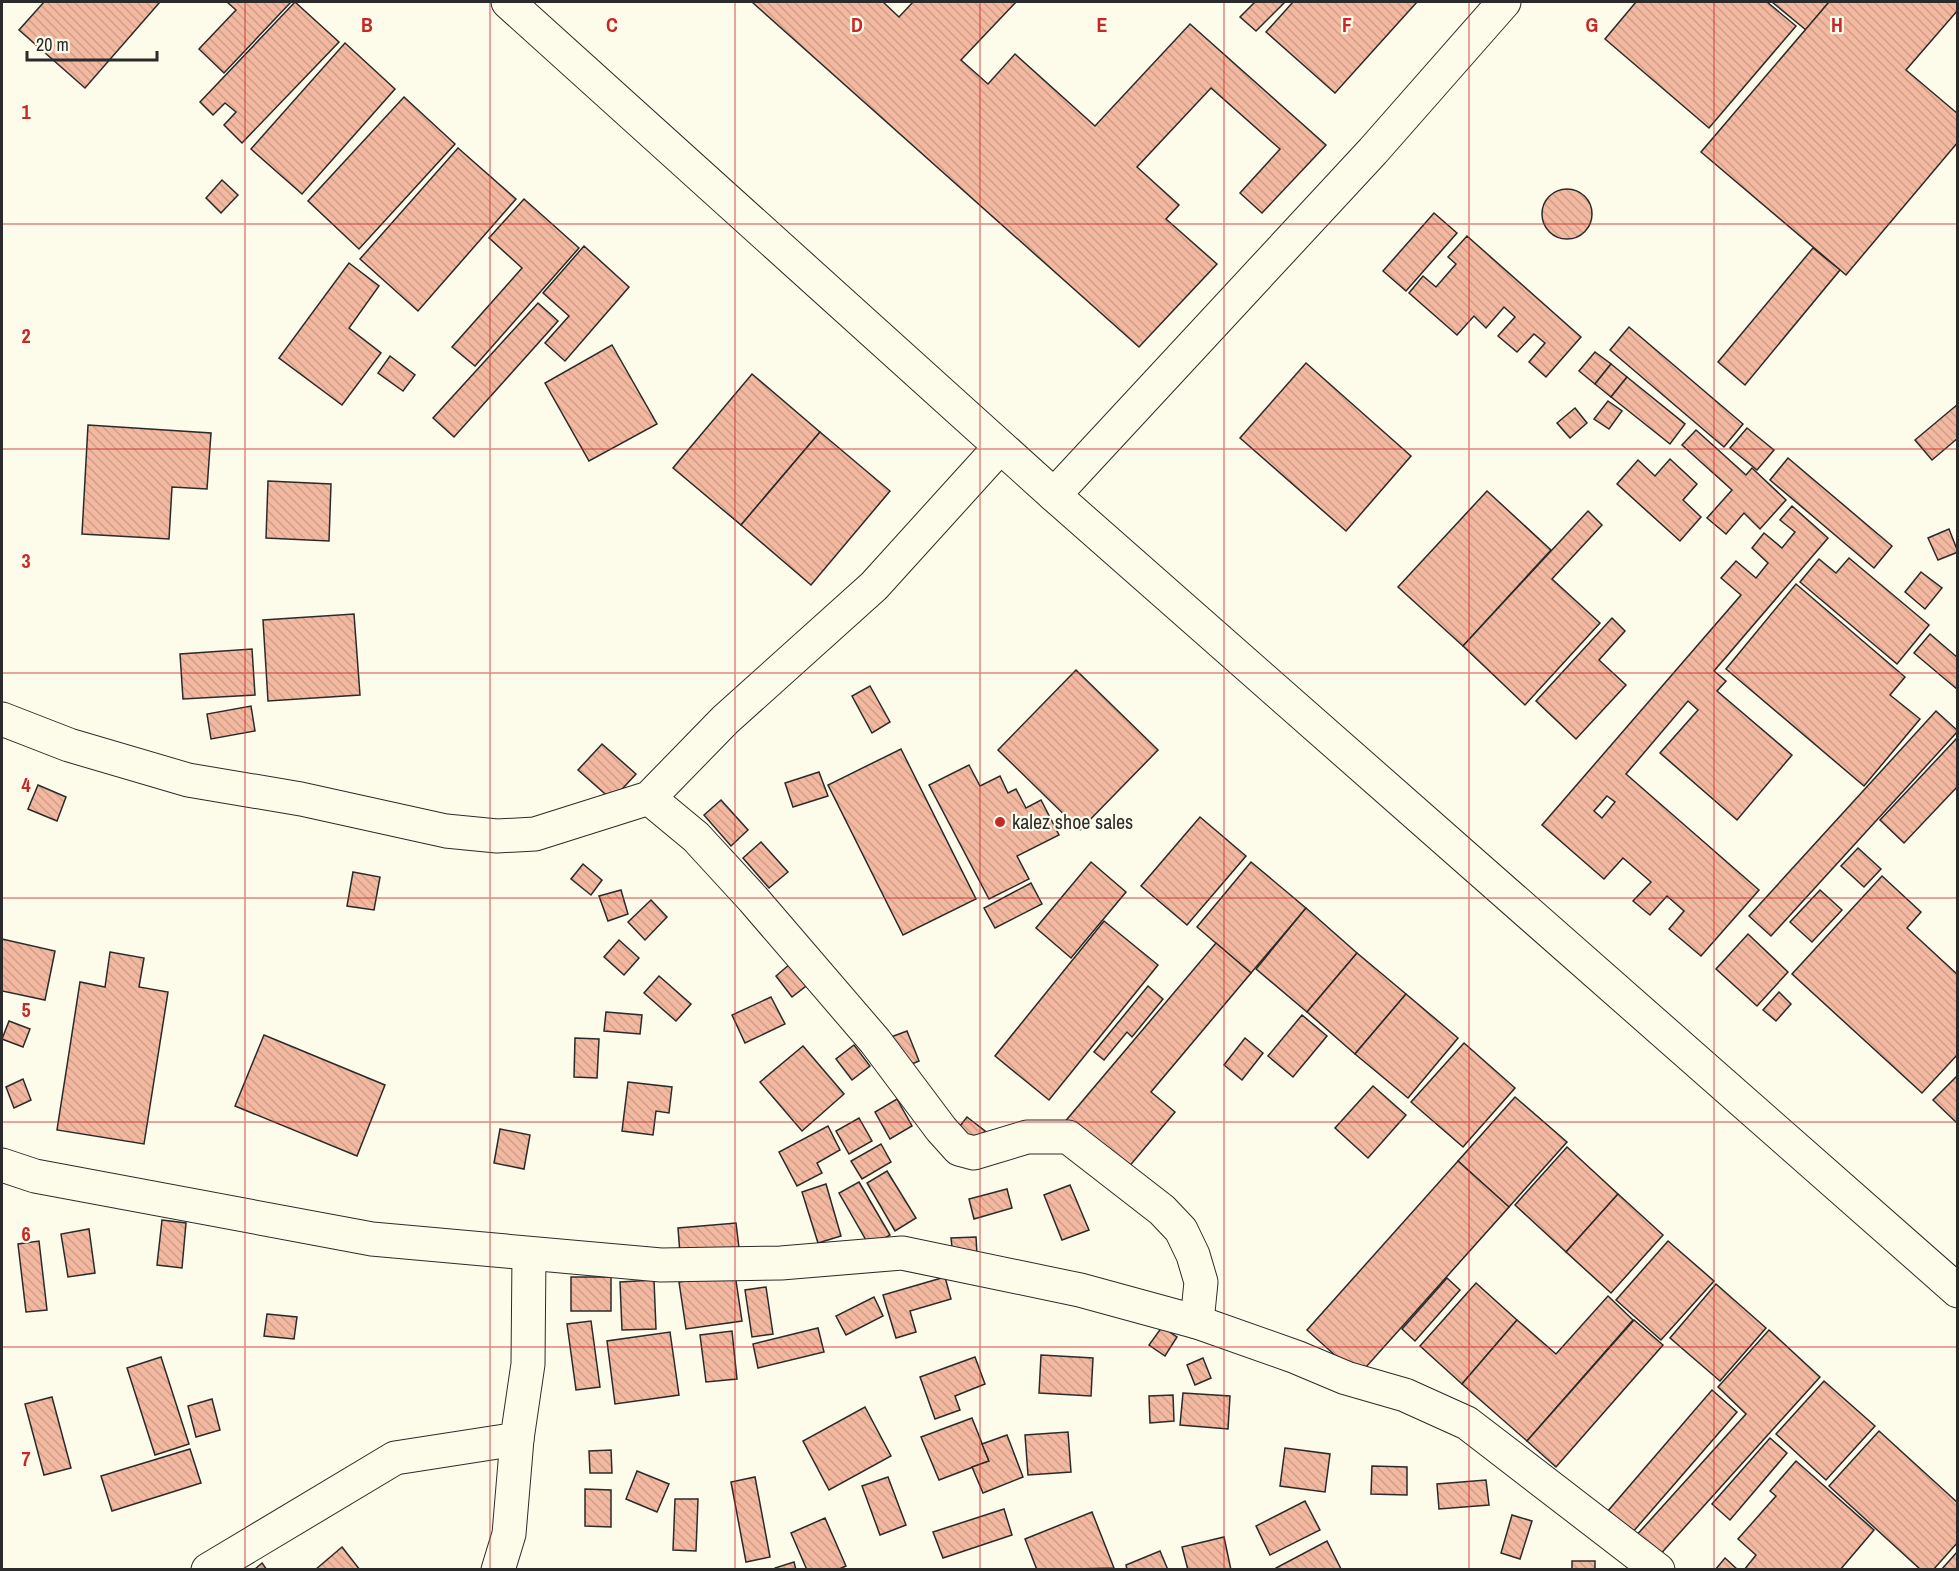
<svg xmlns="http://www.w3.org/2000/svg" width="1959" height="1571" viewBox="0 0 1959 1571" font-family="'Archivo Narrow',sans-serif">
  <defs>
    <pattern id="building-back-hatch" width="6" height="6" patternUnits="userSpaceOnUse" patternTransform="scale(1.5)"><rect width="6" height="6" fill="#f2b8a0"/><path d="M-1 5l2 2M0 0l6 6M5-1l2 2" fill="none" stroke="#d09e8a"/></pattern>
  </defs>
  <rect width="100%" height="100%" fill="#fdfbea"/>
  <g fill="url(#building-back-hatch)" stroke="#2b2b2b" stroke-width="1.5" fill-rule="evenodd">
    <path d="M 44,2 L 160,2 L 85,88 L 19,30 Z"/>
    <path d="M 227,2 L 291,2 L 224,73 L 199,49 L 236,10 Z"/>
    <path d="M 295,2 L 339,42 L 242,143 L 224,125 L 236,112 L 225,103 L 213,115 L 200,102 Z"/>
    <path d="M 752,2 L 883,2 L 899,17 L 913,2 L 1016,2 L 961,60 L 988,84 L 1015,54 L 1095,126 L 1190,24 L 1326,145 L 1262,213 L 1240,193 L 1280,149 L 1211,88 L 1137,167 L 1179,205 L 1166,219 L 1217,264 L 1139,347 Z"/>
    <path d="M 1255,2 L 1285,2 L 1256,31 L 1240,17 Z"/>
    <path d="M 1293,2 L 1417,2 L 1335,93 L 1266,32 Z"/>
    <path d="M 1636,2 L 1767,2 L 1796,26 L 1709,128 L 1605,39 Z"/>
    <path d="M 1772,2 L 1829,2 L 1806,30 Z"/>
    <path d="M 1829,2 L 1958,2 L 1958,10 L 1906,70 L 1958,114 L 1958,142 L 1846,275 L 1701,152 Z"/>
    <path d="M 345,43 L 395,89 L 302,194 L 251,149 Z"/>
    <path d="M 404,97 L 455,144 L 359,249 L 308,201 Z"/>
    <path d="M 458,148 L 516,199 L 418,311 L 360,259 Z"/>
    <path d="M 222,180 L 238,195 L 221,213 L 206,198 Z"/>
    <circle cx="1567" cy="214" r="25"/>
    <path d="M 524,199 L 579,248 L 475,366 L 452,347 L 522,268 L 489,238 Z"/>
    <path d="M 1434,213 L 1457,233 L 1406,291 L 1383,271 Z"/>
    <path d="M 1467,236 L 1581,337 L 1546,377 L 1529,362 L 1545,343 L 1534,334 L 1517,352 L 1498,336 L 1515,317 L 1504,307 L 1486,328 L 1474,316 L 1457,335 L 1409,293 L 1423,276 L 1436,287 L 1456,264 L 1448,257 Z"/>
    <path d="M 584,246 L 629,287 L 565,361 L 545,343 L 569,316 L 543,293 Z"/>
    <path d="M 1813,248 L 1840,270 L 1745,385 L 1718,362 Z"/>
    <path d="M 349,263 L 379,286 L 349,328 L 381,353 L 342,405 L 279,358 Z"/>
    <path d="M 538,303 L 558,321 L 454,437 L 433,418 Z"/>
    <path d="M 1629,327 L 1743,424 L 1724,447 L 1610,350 Z"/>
    <path d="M 612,345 L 657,424 L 589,461 L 545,383 Z"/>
    <path d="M 1595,352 L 1611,364 L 1595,384 L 1579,371 Z"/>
    <path d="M 390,356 L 415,375 L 403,391 L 378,373 Z"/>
    <path d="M 1306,363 L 1411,456 L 1346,531 L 1240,438 Z"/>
    <path d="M 1611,364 L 1627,377 L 1611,397 L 1595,384 Z"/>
    <path d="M 752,374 L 820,432 L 741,525 L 673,468 Z"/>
    <path d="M 1627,377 L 1685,424 L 1670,444 L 1611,397 Z"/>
    <path d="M 1608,401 L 1622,411 L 1609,429 L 1594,419 Z"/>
    <path d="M 1958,404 L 1958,438 L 1932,460 L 1915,440 Z"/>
    <path d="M 1575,408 L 1587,423 L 1570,438 L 1557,423 Z"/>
    <path d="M 88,425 L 211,433 L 207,489 L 172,487 L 169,539 L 82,534 Z"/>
    <path d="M 1747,428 L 1774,450 L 1757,470 L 1730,448 Z"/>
    <path d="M 1696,430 L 1746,475 L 1752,468 L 1786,500 L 1760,529 L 1744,513 L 1726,534 L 1707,518 L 1732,490 L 1682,445 Z"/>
    <path d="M 820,432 L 890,491 L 811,585 L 741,525 Z"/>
    <path d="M 1788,458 L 1892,546 L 1874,568 L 1770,480 Z"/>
    <path d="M 1670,459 L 1697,484 L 1683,500 L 1701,517 L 1680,541 L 1617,484 L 1638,460 L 1655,476 Z"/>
    <path d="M 268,481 L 331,484 L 329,541 L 266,538 Z"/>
    <path d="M 1487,491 L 1551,550 L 1463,646 L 1398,587 Z"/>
    <path d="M 1792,506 L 1828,538 L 1714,671 L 1726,681 L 1717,691 L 1792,755 L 1737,820 L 1660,753 L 1698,710 L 1688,701 L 1626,774 L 1759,890 L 1701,956 L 1669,929 L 1684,911 L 1667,896 L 1650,915 L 1633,901 L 1651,882 L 1623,858 L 1604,879 L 1542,825 L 1741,595 L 1721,578 L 1736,561 L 1756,578 L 1768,563 L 1752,548 L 1764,533 L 1782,548 L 1795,532 L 1780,520 ZM 1607,796 L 1615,802 L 1602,818 L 1594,811 Z"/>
    <path d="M 1588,511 L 1602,525 L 1552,579 L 1600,623 L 1525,705 L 1463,646 Z"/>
    <path d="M 1949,529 L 1958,552 L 1938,560 L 1928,538 Z"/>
    <path d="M 1849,558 L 1929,625 L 1897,664 L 1800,582 L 1819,559 L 1836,573 Z"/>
    <path d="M 1921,572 L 1942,588 L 1925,609 L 1905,592 Z"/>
    <path d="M 1796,584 L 1905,677 L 1890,695 L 1920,719 L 1864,786 L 1726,669 Z"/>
    <path d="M 354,614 L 360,695 L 268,701 L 263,620 Z"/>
    <path d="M 1612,618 L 1625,631 L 1599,660 L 1626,685 L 1576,739 L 1536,701 Z"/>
    <path d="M 1930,634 L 1958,658 L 1958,690 L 1914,653 Z"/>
    <path d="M 252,649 L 255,695 L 183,699 L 180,654 Z"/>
    <path d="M 1076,670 L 1158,750 L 1080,830 L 998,750 Z"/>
    <path d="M 870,686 L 890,722 L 872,733 L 852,696 Z"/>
    <path d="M 251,706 L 255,731 L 211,739 L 207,714 Z"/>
    <path d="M 1936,711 L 1958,731 L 1771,936 L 1749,916 Z"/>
    <path d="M 1958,737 L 1958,786 L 1904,843 L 1880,820 Z"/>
    <path d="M 602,744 L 636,774 L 612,800 L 578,770 Z"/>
    <path d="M 901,749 L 976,899 L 903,935 L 828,785 Z"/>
    <path d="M 969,765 L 980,786 L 1000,776 L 1008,793 L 1016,789 L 1026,808 L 1041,800 L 1059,835 L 1017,856 L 1029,879 L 989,899 L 929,785 Z"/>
    <path d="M 819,772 L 828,796 L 793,807 L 785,783 Z"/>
    <path d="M 38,785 L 66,797 L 57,821 L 28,809 Z"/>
    <path d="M 721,800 L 748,830 L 731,846 L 704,815 Z"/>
    <path d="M 1200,817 L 1246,856 L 1187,925 L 1141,886 Z"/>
    <path d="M 761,842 L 788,872 L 769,888 L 743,858 Z"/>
    <path d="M 1858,848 L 1881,869 L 1864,887 L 1841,866 Z"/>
    <path d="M 1091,862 L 1126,892 L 1071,958 L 1036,928 Z"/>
    <path d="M 1251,862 L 1306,908 L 1251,973 L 1197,927 Z"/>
    <path d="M 583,864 L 602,880 L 591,895 L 571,879 Z"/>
    <path d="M 353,872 L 380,877 L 374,910 L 347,906 Z"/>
    <path d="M 1882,876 L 1921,912 L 1907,928 L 1958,975 L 1958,1054 L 1922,1093 L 1792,974 Z"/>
    <path d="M 1031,883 L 1042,904 L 995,928 L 984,908 Z"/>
    <path d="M 621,890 L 628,914 L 608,921 L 599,896 Z"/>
    <path d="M 1820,890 L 1842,910 L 1812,942 L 1790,922 Z"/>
    <path d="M 651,900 L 667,917 L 645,940 L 628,922 Z"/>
    <path d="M 1306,908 L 1357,953 L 1307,1012 L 1256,969 Z"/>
    <path d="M 1104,921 L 1158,965 L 1049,1100 L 995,1056 Z"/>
    <path d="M 1748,934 L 1788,972 L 1757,1006 L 1716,969 Z"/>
    <path d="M 2,939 L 55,951 L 45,1000 L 2,991 Z"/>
    <path d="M 619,940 L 639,958 L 624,975 L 604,957 Z"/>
    <path d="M 1216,943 L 1251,973 L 1151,1092 L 1175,1112 L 1122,1175 L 1063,1124 Z"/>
    <path d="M 110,952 L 144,958 L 139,987 L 168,992 L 144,1144 L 57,1130 L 80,982 L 105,987 Z"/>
    <path d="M 1357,953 L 1406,994 L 1355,1054 L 1307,1012 Z"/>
    <path d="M 798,957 L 815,979 L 792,997 L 776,976 Z"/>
    <path d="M 659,976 L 691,1004 L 676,1021 L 644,993 Z"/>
    <path d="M 1148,986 L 1163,999 L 1132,1037 L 1127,1032 L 1104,1060 L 1094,1052 Z"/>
    <path d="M 1779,992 L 1791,1004 L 1776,1021 L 1763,1010 Z"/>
    <path d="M 1406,994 L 1458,1038 L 1408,1098 L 1355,1054 Z"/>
    <path d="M 771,997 L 785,1024 L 745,1043 L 732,1015 Z"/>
    <path d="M 606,1012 L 642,1015 L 640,1034 L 604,1031 Z"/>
    <path d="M 1302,1015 L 1327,1036 L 1293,1077 L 1268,1056 Z"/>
    <path d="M 9,1021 L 30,1029 L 23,1047 L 2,1039 Z"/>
    <path d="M 907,1031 L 919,1061 L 902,1068 L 891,1037 Z"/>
    <path d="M 264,1035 L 385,1085 L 357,1156 L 235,1106 Z"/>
    <path d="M 575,1038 L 599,1039 L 597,1078 L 574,1077 Z"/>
    <path d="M 1245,1038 L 1263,1053 L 1242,1080 L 1224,1065 Z"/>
    <path d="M 1464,1043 L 1515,1088 L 1463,1147 L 1411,1102 Z"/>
    <path d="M 854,1045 L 870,1066 L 852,1080 L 836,1059 Z"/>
    <path d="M 803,1046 L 844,1094 L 802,1131 L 760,1082 Z"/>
    <path d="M 1957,1076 L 1958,1076 L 1958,1124 L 1933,1100 Z"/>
    <path d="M 23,1079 L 31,1100 L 14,1108 L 6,1087 Z"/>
    <path d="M 628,1082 L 672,1087 L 669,1113 L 656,1111 L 653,1135 L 622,1131 Z"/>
    <path d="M 1373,1086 L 1406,1115 L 1368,1158 L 1335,1128 Z"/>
    <path d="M 1515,1097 L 1567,1142 L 1509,1207 L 1458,1161 Z"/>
    <path d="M 897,1099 L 912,1126 L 890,1139 L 875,1112 Z"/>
    <path d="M 967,1117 L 985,1131 L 971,1150 L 953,1135 Z"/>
    <path d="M 859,1118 L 872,1141 L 849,1154 L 836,1131 Z"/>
    <path d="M 828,1126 L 840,1150 L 817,1163 L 822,1173 L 797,1186 L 779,1152 Z"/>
    <path d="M 500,1129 L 530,1135 L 524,1169 L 494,1163 Z"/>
    <path d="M 881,1144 L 891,1162 L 862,1179 L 851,1161 Z"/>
    <path d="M 1567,1147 L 1618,1194 L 1566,1252 L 1515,1205 Z"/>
    <path d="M 1458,1161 L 1509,1207 L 1358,1376 L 1307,1330 Z"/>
    <path d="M 887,1171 L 916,1218 L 895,1231 L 867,1183 Z"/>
    <path d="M 859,1182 L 890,1235 L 870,1247 L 839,1193 Z"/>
    <path d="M 826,1184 L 841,1236 L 818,1243 L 802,1192 Z"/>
    <path d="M 1070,1185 L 1089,1230 L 1062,1240 L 1044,1195 Z"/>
    <path d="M 1007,1189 L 1012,1208 L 974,1219 L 969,1199 Z"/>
    <path d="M 1618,1194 L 1663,1235 L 1611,1293 L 1566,1252 Z"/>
    <path d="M 162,1220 L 186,1223 L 182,1268 L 157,1265 Z"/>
    <path d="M 736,1223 L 739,1248 L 680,1254 L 678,1228 Z"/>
    <path d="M 89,1229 L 95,1273 L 68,1277 L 61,1234 Z"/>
    <path d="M 976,1237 L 977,1254 L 953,1256 L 951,1238 Z"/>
    <path d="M 39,1241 L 47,1310 L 26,1312 L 18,1244 Z"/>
    <path d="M 1668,1241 L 1714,1281 L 1661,1340 L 1616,1300 Z"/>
    <path d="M 735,1274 L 742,1321 L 686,1329 L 679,1282 Z"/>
    <rect x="571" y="1277" width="40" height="34"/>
    <path d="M 945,1277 L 951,1299 L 910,1311 L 916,1332 L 896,1338 L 883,1295 Z"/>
    <path d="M 1447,1278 L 1460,1290 L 1415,1341 L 1402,1329 Z"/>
    <path d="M 654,1280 L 656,1329 L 622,1330 L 620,1282 Z"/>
    <path d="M 1476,1283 L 1517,1320 L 1462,1384 L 1420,1346 Z"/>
    <path d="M 1716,1284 L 1766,1328 L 1720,1381 L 1670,1338 Z"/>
    <path d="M 766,1287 L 773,1334 L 752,1337 L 745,1290 Z"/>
    <path d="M 1608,1296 L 1633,1320 L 1527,1441 L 1462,1384 L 1517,1320 L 1556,1354 Z"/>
    <path d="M 874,1297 L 883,1316 L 846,1335 L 836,1316 Z"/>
    <path d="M 267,1314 L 297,1317 L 294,1339 L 264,1336 Z"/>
    <path d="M 1634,1320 L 1663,1345 L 1556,1467 L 1527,1441 Z"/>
    <path d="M 591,1321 L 600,1387 L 576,1390 L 567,1324 Z"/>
    <path d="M 1162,1327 L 1177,1337 L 1165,1356 L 1149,1345 Z"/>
    <path d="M 818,1328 L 824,1352 L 758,1368 L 753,1344 Z"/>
    <path d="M 1769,1330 L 1820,1377 L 1657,1558 L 1634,1538 L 1746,1414 L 1718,1387 Z"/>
    <path d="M 732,1331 L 737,1379 L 706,1382 L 700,1335 Z"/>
    <path d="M 670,1332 L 679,1395 L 615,1404 L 607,1341 Z"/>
    <path d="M 1041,1355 L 1093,1358 L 1091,1396 L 1039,1393 Z"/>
    <path d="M 161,1357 L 189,1444 L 155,1455 L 127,1368 Z"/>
    <path d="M 975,1357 L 985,1384 L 955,1396 L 960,1410 L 935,1419 L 920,1377 Z"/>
    <path d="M 1203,1358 L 1211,1378 L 1195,1385 L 1187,1365 Z"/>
    <path d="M 1824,1381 L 1875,1426 L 1826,1480 L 1776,1434 Z"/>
    <path d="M 1712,1390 L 1737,1412 L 1632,1533 L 1607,1512 Z"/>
    <path d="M 1183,1393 L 1230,1396 L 1228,1429 L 1180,1425 Z"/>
    <path d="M 1173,1395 L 1174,1421 L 1150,1423 L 1149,1396 Z"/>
    <path d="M 52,1397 L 71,1468 L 44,1475 L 25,1404 Z"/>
    <path d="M 212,1399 L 220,1430 L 196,1437 L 188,1406 Z"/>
    <path d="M 865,1407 L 891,1456 L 829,1490 L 803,1441 Z"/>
    <path d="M 972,1418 L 989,1461 L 939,1480 L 921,1437 Z"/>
    <path d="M 1879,1431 L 1958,1503 L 1958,1542 L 1933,1570 L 1921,1570 L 1829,1486 Z"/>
    <path d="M 1068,1432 L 1071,1472 L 1028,1475 L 1025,1435 Z"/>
    <path d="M 1007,1435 L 1023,1477 L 983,1493 L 972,1467 L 989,1461 L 982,1444 Z"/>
    <path d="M 1770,1438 L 1787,1453 L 1730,1520 L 1712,1504 Z"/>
    <path d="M 1285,1448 L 1330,1454 L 1325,1492 L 1280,1486 Z"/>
    <path d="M 190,1449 L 201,1483 L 112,1511 L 101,1476 Z"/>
    <path d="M 611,1450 L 612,1473 L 590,1473 L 589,1451 Z"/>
    <path d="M 1796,1461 L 1874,1530 L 1840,1570 L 1744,1570 L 1756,1555 L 1738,1539 L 1776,1496 L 1770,1491 Z"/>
    <path d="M 1372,1466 L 1407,1467 L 1407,1495 L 1371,1494 Z"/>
    <path d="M 637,1471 L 669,1484 L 657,1512 L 626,1499 Z"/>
    <path d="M 755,1477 L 770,1557 L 746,1562 L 731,1482 Z"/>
    <path d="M 888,1477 L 906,1525 L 880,1535 L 862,1486 Z"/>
    <path d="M 1486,1480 L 1489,1505 L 1439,1509 L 1437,1484 Z"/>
    <path d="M 585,1489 L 611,1490 L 611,1527 L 585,1526 Z"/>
    <path d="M 675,1499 L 698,1499 L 696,1551 L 673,1550 Z"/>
    <path d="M 1305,1501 L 1320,1530 L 1270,1555 L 1256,1526 Z"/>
    <path d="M 1004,1509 L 1012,1535 L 943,1558 L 933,1532 Z"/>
    <path d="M 1092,1512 L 1114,1568 L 1037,1570 L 1025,1539 Z"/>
    <path d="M 1512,1515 L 1532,1521 L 1520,1559 L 1501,1553 Z"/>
    <path d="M 825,1518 L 846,1566 L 837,1570 L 807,1570 L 791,1533 Z"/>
    <path d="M 1224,1537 L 1231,1570 L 1188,1570 L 1182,1547 Z"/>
    <path d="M 1327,1541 L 1341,1569 L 1276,1570 L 1276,1568 Z"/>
    <path d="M 342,1547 L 360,1570 L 315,1570 Z"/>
    <path d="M 1160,1551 L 1168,1570 L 1127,1570 L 1126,1565 Z"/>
    <path d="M 1958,1551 L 1958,1570 L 1941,1570 Z"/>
    <path d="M 1725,1558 L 1738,1570 L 1715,1570 Z"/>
    <rect x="1572" y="1561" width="23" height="9"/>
    <path d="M 794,1562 L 796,1570 L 775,1570 L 775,1568 Z"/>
    <path d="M 262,1563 L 267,1570 L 254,1570 Z"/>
  </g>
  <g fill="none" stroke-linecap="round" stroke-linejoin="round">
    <g stroke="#2b2b2b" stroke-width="35">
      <g id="minor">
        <path d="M 2,719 L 69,745 L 188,780 L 301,799 L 446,831 L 497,836 L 535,834 L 649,798 L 725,720 L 874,586 L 1000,447"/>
        <path d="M 649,798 L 696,837 L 753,899 L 875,1041 L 941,1129 L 959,1149 L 974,1153 L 1027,1137 L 1068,1137 L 1162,1210 L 1181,1230 L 1193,1255 L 1201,1282 L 1197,1322"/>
        <path d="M 2,1165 L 35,1176 L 372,1239 L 661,1265 L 781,1263 L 902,1253 L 1080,1290 L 1197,1322 L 1296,1357 L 1346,1378 L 1405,1395 L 1467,1423 L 1658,1570"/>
        <path d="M 208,1570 L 395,1458 L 517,1439 L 528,1364 L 529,1254"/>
        <path d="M 498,1570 L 509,1534 L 517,1439"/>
      </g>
    </g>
    <g stroke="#2b2b2b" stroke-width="35">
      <g id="major">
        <path d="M 508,2 L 1054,495 L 1958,1291"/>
        <path d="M 1054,495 L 1373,151 L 1504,2"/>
      </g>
    </g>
    <use href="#minor" stroke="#fdfbea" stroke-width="33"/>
    <use href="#major" stroke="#fdfbea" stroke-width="33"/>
  </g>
  <path fill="none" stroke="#c62828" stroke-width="1.5" stroke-opacity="0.55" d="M 245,2 L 245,1570M 490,2 L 490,1570M 735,2 L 735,1570M 980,2 L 980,1570M 1224,2 L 1224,1570M 1469,2 L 1469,1570M 1714,2 L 1714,1570M 2,224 L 1958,224M 2,449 L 1958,449M 2,673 L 1958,673M 2,898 L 1958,898M 2,1122 L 1958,1122M 2,1347 L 1958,1347"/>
  <circle fill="#c62828" stroke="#fdfbea" stroke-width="2" cx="1000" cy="822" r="6"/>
  <g text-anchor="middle" stroke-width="4.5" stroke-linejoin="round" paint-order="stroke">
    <g font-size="20" fill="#2b2b2b" stroke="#fdfbea" text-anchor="start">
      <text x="1012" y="829">kalez shoe sales</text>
    </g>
  </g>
  <g font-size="20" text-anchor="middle" font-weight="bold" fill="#c62828" stroke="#fdfbea" stroke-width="4.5" stroke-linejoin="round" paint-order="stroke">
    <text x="367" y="32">B</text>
    <text x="612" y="32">C</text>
    <text x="857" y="32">D</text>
    <text x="1102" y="32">E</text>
    <text x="1347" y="32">F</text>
    <text x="1592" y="32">G</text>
    <text x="1837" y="32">H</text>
    <text x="26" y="119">1</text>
    <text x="26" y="343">2</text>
    <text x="26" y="568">3</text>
    <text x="26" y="792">4</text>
    <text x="26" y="1017">5</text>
    <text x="26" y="1241">6</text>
    <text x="26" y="1466">7</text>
  </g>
  <rect width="1959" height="1571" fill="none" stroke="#2b2b2b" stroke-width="6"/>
  <path d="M27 51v9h130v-9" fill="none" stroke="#2b2b2b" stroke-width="3"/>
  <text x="36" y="51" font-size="18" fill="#2b2b2b" stroke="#fdfbea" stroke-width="4.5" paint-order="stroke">20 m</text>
</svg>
